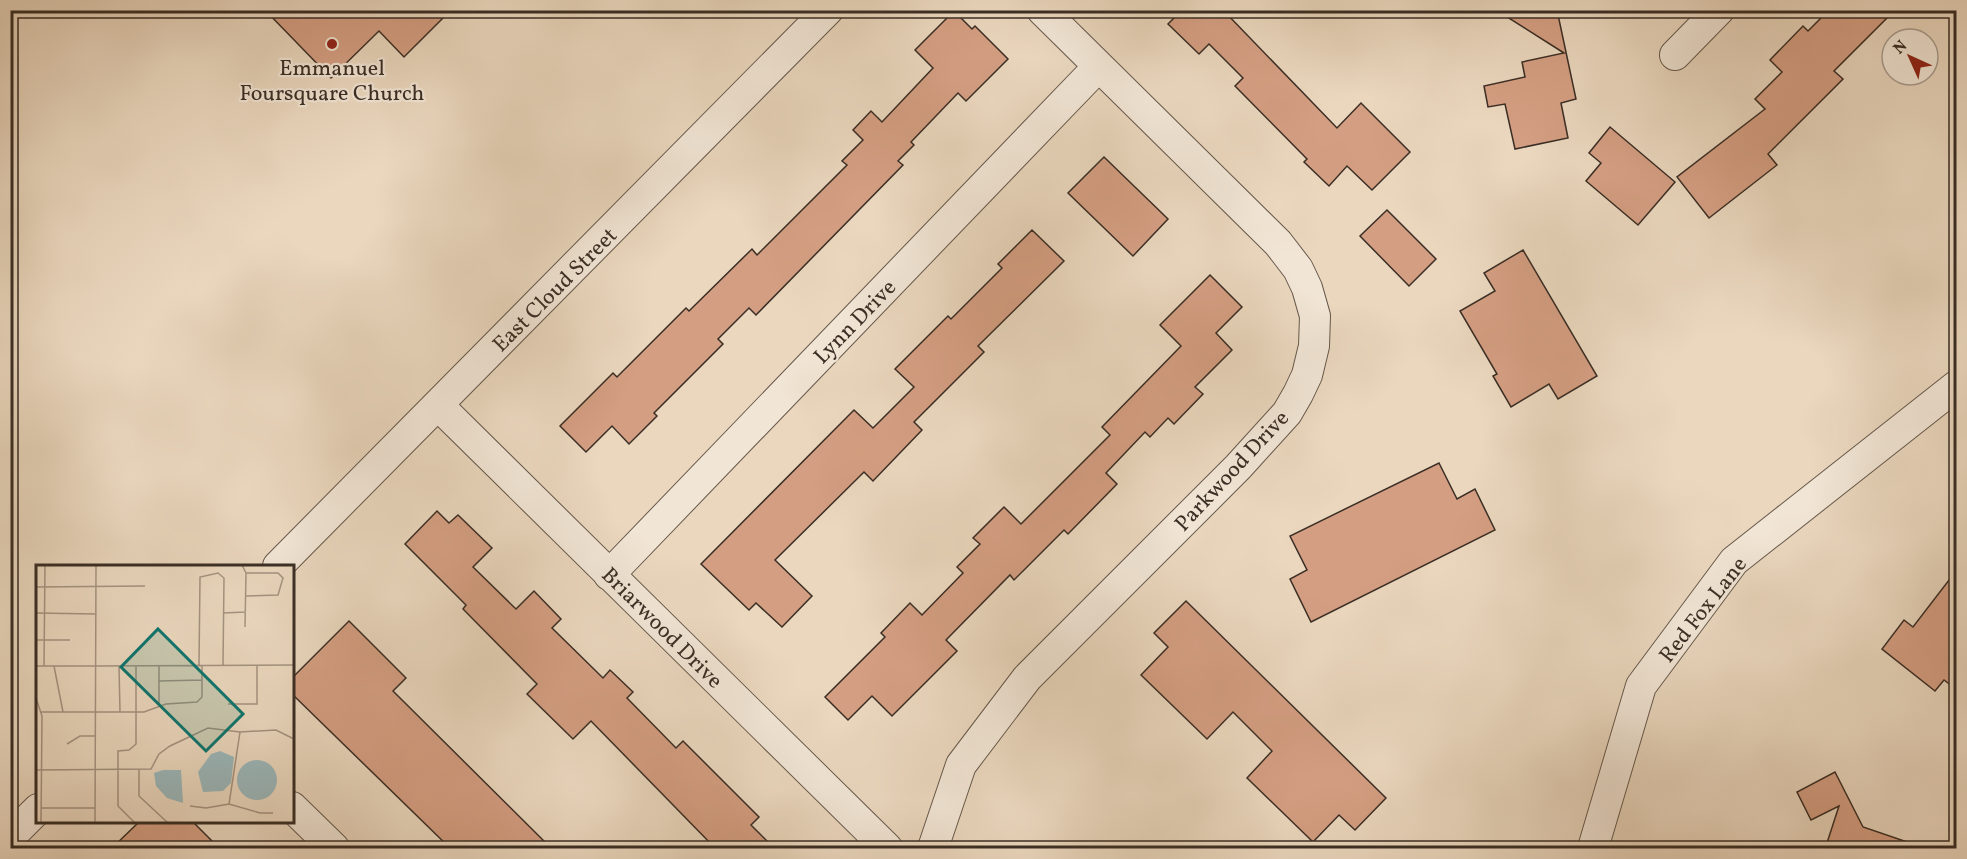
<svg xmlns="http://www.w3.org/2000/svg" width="1967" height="859" viewBox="0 0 1967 859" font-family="Vollkorn,serif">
  <rect width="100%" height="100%" fill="#ead7be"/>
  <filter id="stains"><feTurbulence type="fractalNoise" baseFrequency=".00333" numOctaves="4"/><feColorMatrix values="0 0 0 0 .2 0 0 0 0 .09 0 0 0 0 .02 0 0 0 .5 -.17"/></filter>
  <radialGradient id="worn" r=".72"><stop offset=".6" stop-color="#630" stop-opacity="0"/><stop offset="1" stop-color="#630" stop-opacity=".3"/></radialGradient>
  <g fill="#d49e82" stroke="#3a2e25" stroke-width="1.5">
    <path d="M 265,10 L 451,10 L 404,57 L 379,31 L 331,78 Z"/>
    <path d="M 1182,10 L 1223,10 L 1337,128 L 1361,103 L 1410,152 L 1372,190 L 1347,166 L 1329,186 L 1304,162 L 1307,159 L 1235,86 L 1243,78 L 1209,44 L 1199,54 L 1168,24 Z"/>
    <path d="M 1496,10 L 1557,10 L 1576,99 L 1561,103 L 1568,138 L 1515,149 L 1505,104 L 1488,107 L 1484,86 L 1525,77 L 1522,62 L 1564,53 Z"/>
    <path d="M 1829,10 L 1895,10 L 1834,71 L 1843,79 L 1768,154 L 1777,165 L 1709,218 L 1677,177 L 1765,109 L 1755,99 L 1782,72 L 1770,60 L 1803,26 L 1808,31 Z"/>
    <path d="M 954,11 L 972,29 L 975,26 L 1008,59 L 966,101 L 958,93 L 911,142 L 914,145 L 898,161 L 903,165 L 756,315 L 749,308 L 718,339 L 723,344 L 654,413 L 657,416 L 629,444 L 612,426 L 586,452 L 560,426 L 613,373 L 617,377 L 686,308 L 689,311 L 752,249 L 757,255 L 847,165 L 842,161 L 863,140 L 853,130 L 871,111 L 882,122 L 933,68 L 915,50 Z"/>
    <path d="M 1610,127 L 1675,182 L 1638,225 L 1586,181 L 1601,163 L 1589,153 Z"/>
    <path d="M 1104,157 L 1168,219 L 1133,256 L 1068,193 Z"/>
    <path d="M 1387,210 L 1436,259 L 1409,286 L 1360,236 Z"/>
    <path d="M 1032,230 L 1064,261 L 978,346 L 984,352 L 914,422 L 922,430 L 873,481 L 864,472 L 775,560 L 812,596 L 782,627 L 756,603 L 749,610 L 701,564 L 854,410 L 873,428 L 914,387 L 895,369 L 948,316 L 951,319 L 1002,268 L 998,264 Z"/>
    <path d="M 1523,250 L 1597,376 L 1558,399 L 1549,384 L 1511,407 L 1493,376 L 1497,374 L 1460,311 L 1495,291 L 1484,273 Z"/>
    <path d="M 1210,275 L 1242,307 L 1216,333 L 1232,350 L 1195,387 L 1203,394 L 1174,424 L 1168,418 L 1150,437 L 1145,432 L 1106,473 L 1117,484 L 1068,534 L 1064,530 L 1014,580 L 1010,575 L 946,640 L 957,651 L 892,716 L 872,696 L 848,720 L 825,697 L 885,637 L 881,633 L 910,603 L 922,615 L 963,573 L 957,567 L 980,544 L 973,538 L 1004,507 L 1021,524 L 1110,435 L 1102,427 L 1181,346 L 1160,325 Z"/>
    <path d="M 1439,463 L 1457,499 L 1475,489 L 1495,530 L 1311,622 L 1290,579 L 1307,570 L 1290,536 Z"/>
    <path d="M 437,511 L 449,523 L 458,515 L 492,548 L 473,567 L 516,609 L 534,591 L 561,619 L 552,628 L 603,678 L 610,670 L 633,692 L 627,698 L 676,748 L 683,741 L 759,817 L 751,825 L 775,849 L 716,849 L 591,721 L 573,739 L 527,694 L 537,684 L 463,609 L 466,605 L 405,544 Z"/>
    <path d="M 1956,571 L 1956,689 L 1944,680 L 1935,691 L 1882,649 L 1904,620 L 1913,627 Z"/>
    <path d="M 1186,601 L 1386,798 L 1355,830 L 1339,815 L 1313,842 L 1247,778 L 1272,751 L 1233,712 L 1207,739 L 1141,675 L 1168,647 L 1154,633 Z"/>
    <path d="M 349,621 L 406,678 L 393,691 L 552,849 L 451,849 L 292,694 L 292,678 Z"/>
    <path d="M 1835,772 L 1863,827 L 1913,844 L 1912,849 L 1825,849 L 1839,806 L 1811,820 L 1797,792 Z"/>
    <path d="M 139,822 L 193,822 L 220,849 L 111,849 Z"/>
  </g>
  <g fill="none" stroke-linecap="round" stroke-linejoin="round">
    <g stroke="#66584b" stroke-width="32">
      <g id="minor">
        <path d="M 1675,55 L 1719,10"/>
        <path d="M 439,406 L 887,848"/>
        <path d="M 278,566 L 828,10"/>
        <path d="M 609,575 L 1098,67"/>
        <path d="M 292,807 L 334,848"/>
        <path d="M 10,837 L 38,809"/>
        <path d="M 933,848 L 961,765 L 1027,678 L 1238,467 L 1287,413 L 1298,394 L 1307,375 L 1314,346 L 1315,316 L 1307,288 L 1298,269 L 1278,243 L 1042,10"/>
        <path d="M 1593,848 L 1641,686 L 1734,561 L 1956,386"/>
      </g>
    </g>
    <use href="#minor" stroke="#f1e5d5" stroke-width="30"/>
  </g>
  <circle fill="#8f2418" stroke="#f1e5d5" stroke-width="2" cx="332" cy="44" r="6"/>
  <g text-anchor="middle" stroke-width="4.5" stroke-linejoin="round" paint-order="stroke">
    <g font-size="22" fill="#3a2e25" stroke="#f1e5d5">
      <text x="332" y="75">Emmanuel<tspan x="332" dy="25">Foursquare Church</tspan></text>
    </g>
    <g font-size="22" fill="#3a2e25" stroke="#f1e5d5">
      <text transform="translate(554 289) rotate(-45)" y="8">East Cloud Street</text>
      <text transform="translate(854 321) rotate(-46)" y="8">Lynn Drive</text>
      <text transform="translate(1231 470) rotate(-47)" y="8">Parkwood Drive</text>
      <text transform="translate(1702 609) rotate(-52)" y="8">Red Fox Lane</text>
      <text transform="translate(663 627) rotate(45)" y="8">Briarwood Drive</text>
    </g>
  </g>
  <g transform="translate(36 565)">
    <rect width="258" height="258" fill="#ead7be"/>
    <path d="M 184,186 L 198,192 L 195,218 L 187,226 L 167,227 L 162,207 L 175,189 ZM201 215a20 20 0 1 1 40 0a20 20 0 1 1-40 0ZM 127,205 L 145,205 L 147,238 L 131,233 L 120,221 L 118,208 Z" fill="#9bb7ba"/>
    <path fill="none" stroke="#a49381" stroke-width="1.5" d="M 206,0 L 210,8 L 209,62M 210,8 L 242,8 L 247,13 L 242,30 L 210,31M 0,22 L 109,21M 0,48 L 59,49M 187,48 L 210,47M 0,75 L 34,75M 0,101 L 59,101M 8,101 L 9,0M 18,101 L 27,147M 59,101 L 258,100M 83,101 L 84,147M 123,101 L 123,142M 163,101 L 164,12 L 182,8 L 188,13 L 187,100M 123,116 L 166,115M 0,133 L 6,151 L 5,258M 192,139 L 221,139 L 221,100M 5,147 L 108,147 L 130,139 L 161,137 L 166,132 L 166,101M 31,179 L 44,171 L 59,171M 0,205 L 115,204 L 123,189 L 134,181 L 172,163 L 204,167 L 240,165 L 258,174M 103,205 L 103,231 L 132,258M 193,239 L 204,167M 154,241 L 170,243 L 193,239 L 224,248 L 237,248M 6,243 L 59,243M 59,258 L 60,0M 99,258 L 82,241 L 82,186 L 93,185 L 100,179 L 100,101"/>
    <path fill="#0f766e" fill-opacity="0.15" stroke="#0f766e" stroke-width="3" d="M 122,64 L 207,149 L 170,186 L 85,102 Z"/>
    <rect width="258" height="258" fill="none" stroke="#3a2e25" stroke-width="3"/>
  </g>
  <rect width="1967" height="859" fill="none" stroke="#ead7be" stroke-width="36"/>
  <rect x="12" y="12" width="1943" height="835" fill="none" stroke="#3a2e25" stroke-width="3"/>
  <rect x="18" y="18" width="1931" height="823" fill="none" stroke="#3a2e25" stroke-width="1.5"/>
  <g transform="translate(1910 57) rotate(315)"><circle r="28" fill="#f1e5d5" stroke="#a89c8f" stroke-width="1.5"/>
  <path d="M0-4.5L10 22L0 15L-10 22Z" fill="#8f2418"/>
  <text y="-9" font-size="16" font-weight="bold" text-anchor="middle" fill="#3a2e25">N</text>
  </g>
  <rect width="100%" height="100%" filter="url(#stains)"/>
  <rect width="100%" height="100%" fill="url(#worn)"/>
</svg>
